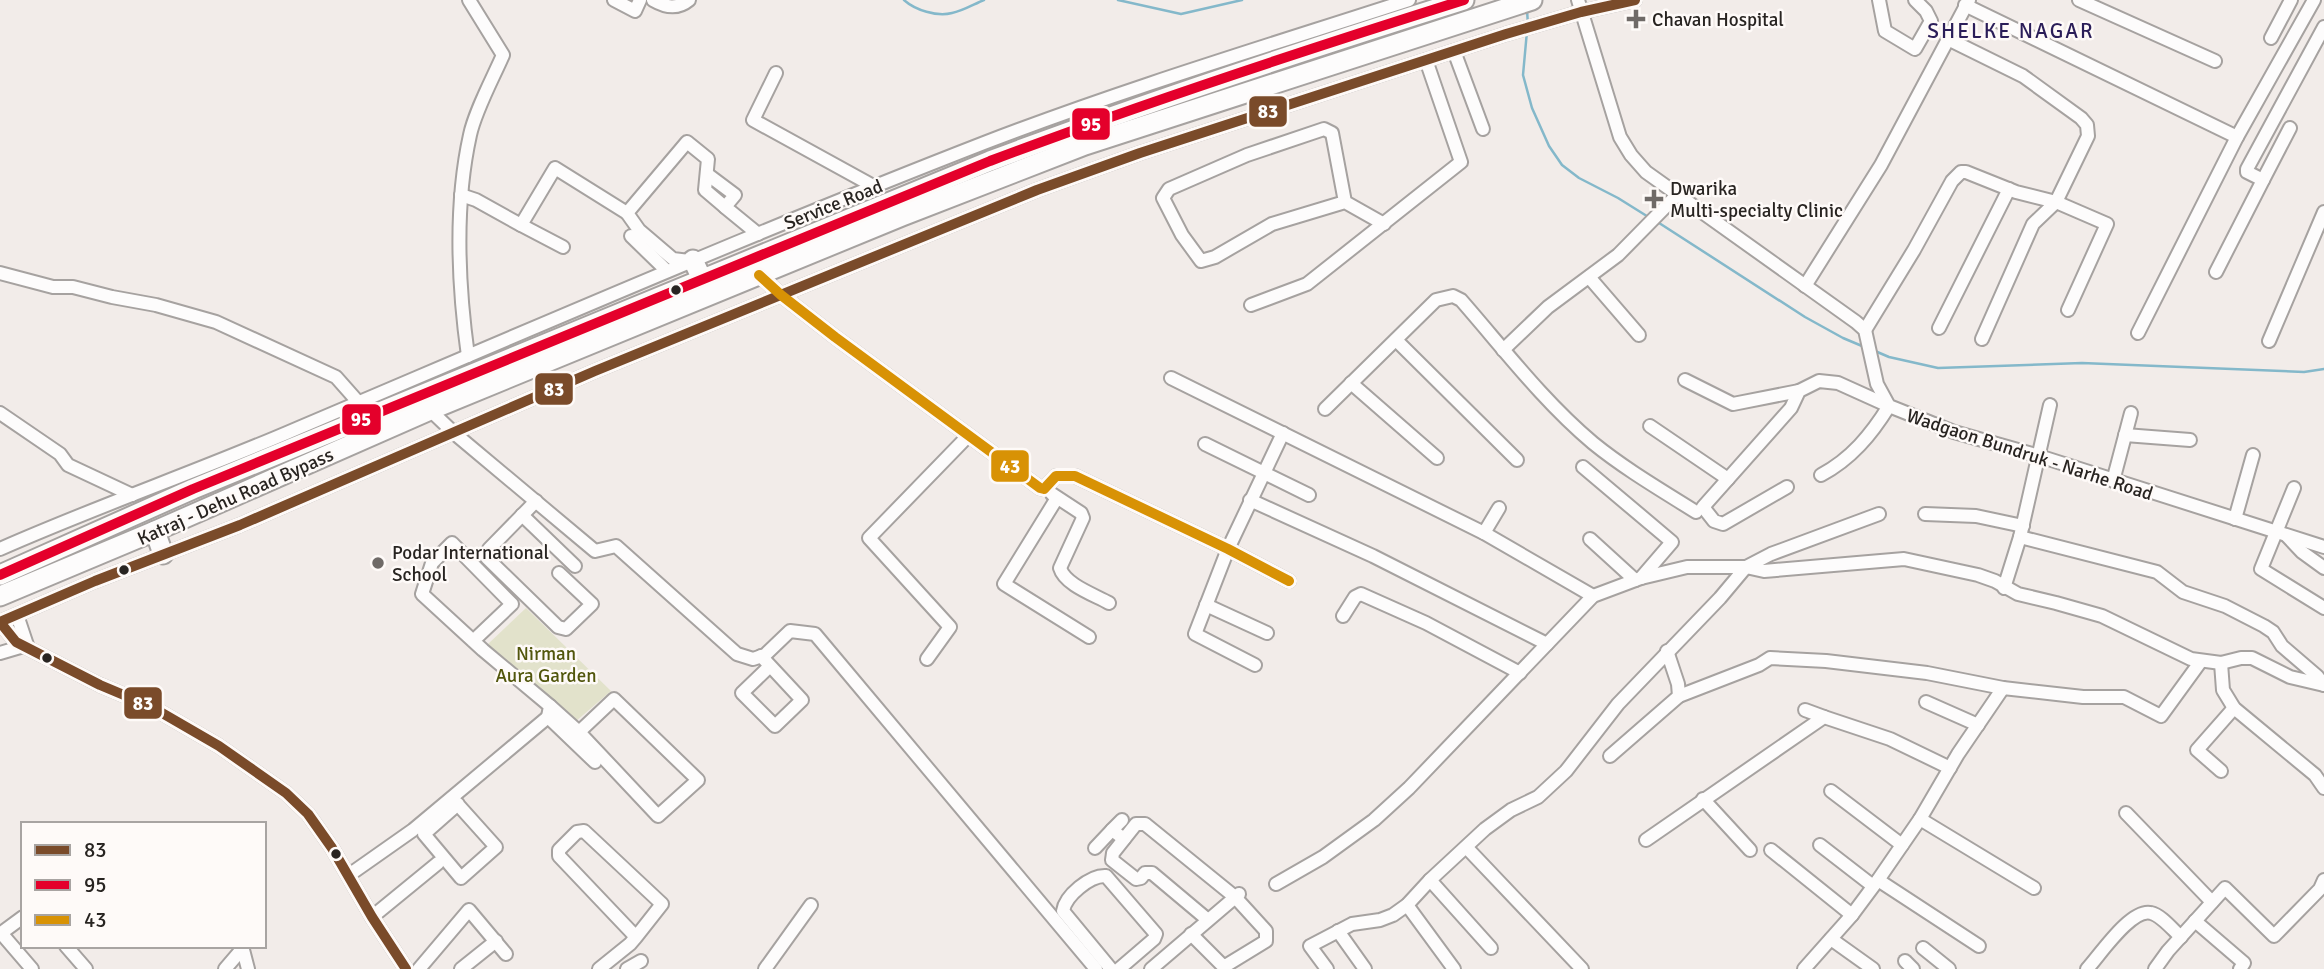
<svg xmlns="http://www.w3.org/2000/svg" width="2324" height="969" viewBox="0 0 2324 969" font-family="Signika,sans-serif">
  <rect width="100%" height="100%" fill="#f2ece9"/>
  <path fill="#e2e2cb" d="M 526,608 L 611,691 L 575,722 L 530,684 L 488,644 Z"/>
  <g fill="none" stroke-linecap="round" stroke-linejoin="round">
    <g stroke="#84b8ca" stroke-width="2.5">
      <path d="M 904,0 C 915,10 937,17 952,13 C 963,11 974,4 984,0"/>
      <path d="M 1118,0 L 1181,14 L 1242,0"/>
      <path d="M 1527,10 L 1528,25"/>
      <path d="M 1527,31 L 1523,75 L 1532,108 L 1549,146 L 1562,165 L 1579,178 L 1618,198 L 1650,218"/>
      <path d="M 1656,221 L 1805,317 L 1843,338 L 1862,346"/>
      <path d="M 1875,351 L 1889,357 L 1938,368 L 2082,363 L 2304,372 L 2324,369"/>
    </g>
    <g stroke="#a6a2a0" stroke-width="16">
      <g id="minor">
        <path d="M 614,0 L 635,11 L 640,0"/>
        <path d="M 653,0 C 665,7 677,10 689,0"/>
        <path d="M 1578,0 L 1620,137 L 1631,155 L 1646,172 L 1856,322 L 1865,330 L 1877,384 L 1889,406 L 1954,432 L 2039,456 L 2324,547"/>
        <path d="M 1879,0 L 1885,31 L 1915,49 L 1931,21 L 1926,11 L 1915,0"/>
        <path d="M 2079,0 L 2215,61"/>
        <path d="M 1965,5 L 2237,137"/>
        <path d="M 2271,38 L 2291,0"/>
        <path d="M 1948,39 L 2023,76 L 2081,118 L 2087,125 L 2088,136 L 2056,202 L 2033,224 L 1982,339"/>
        <path d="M 1454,51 L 1483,129"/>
        <path d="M 776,73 L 753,120 L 875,187"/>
        <path d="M 707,174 L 735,195 L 725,207 L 758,234"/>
        <path d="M 2263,180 L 2290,128"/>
        <path d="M 461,195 L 476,200 L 521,225"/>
        <path d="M 1345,202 L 1332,133 L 1324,129 L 1247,155 L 1169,189 L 1163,198 L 1182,235 L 1201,261 L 1215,257 L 1272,224 L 1345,202 L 1384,224"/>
        <path d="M 631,236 L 667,271"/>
        <path d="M 563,247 L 521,225 L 555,168 L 627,213"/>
        <path d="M 689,261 L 673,259 L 639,230 L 627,213 L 687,142 L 708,159 L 705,190 L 725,207"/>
        <path d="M 2216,272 L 2263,180 L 2247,172 L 2247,169 L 2324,27"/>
        <path d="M 0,273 L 53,287 L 73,287 L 112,297 L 156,305 L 216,322 L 336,377 L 359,403"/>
        <path d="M 759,275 L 781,295 L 835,337 L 1040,488 L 1044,489 L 1056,476 L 1075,476 L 1228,549 L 1289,581"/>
        <path d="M 1589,277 L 1639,335"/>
        <path d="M 1805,286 L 1881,165 L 1969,0"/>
        <path d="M 1251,305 L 1307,284 L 1461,162 L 1426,60"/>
        <path d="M 1939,328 L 2009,189"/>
        <path d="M 1865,330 L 1914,250 L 1952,181 L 1961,172 L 1966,172 L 2016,192 L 2056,202 L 2107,224 L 2068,310"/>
        <path d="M 2138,333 L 2237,137 L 2314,0"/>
        <path d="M 1396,340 L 1517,460"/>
        <path d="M 2269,341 L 2324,212"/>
        <path d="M 1503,350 L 1548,307 L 1618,255 L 1678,194"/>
        <path d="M 468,356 C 458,284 454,207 470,135 C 475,111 493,78 503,55 L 469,0"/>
        <path d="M 1171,378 L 1484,533 L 1593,596"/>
        <path d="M 1685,380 L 1733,404 L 1799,391"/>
        <path d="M 1351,383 L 1437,458"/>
        <path d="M 1325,409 L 1436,300 L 1453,296 L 1461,300 C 1503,348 1543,401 1593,443 C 1625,469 1661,490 1696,512"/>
        <path d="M 430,410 L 454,433 L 595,551 L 616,546 L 737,654 L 753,659 L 765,655 L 790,631 L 815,634 L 1096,969"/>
        <path d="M 0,413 L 60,454 L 68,465 L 132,495"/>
        <path d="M 1650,426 L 1728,479"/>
        <path d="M 2125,435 L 2190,440"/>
        <path d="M 1205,444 L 1309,495"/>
        <path d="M 1583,467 L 1672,542 L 1641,578"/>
        <path d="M 2113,481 L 2131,413"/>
        <path d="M 1787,487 L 1723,524 L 1714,521 L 1703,507 L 1791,408 L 1799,391 L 1819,381 L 1838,383 L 1889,406 C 1871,435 1851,459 1821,475"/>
        <path d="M 2294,488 L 2261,569 L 2324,608"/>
        <path d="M 1052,494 L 1081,513 L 1083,518 L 1060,568 C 1065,585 1095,595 1109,603"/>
        <path d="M 1057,498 L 1004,584 L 1089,637"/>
        <path d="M 1250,500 L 1373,556 L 1547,644"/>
        <path d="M 536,501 L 489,549 L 487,558 L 558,627 L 566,629 L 592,604 L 559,573"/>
        <path d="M 1925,514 L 1976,516 L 2023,526"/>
        <path d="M 522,515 L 575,566"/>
        <path d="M 2235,519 L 2253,455"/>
        <path d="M 1484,533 L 1499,508"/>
        <path d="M 2287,536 L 2302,552 L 2324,568"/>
        <path d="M 2020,537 L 2157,572 L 2183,592 L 2225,606 L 2264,626 L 2273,632 L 2282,646 L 2317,676 L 2324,685"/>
        <path d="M 1590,539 L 1635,580"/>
        <path d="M 0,549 C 95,507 193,473 289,432 C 520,334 750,234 984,143 C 1124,89 1267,46 1409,0"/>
        <path d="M 2004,588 L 2020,537 L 2050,405"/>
        <path d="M 1206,605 L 1267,633"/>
        <path d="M 17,615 L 27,645"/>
        <path d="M 1343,616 L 1355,597 L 1361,594 L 1426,623 L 1520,673"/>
        <path d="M 473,641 L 512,604 L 452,543 L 432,563 L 422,594 L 483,650 L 550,706 L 548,717"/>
        <path d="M 0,653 L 27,645"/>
        <path d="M 761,656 L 802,700 L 775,726 L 742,693 L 770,666"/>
        <path d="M 927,659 L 950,627 L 869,538 L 968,436"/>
        <path d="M 2221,663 L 2223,690 L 2234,708 L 2315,775 L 2324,788"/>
        <path d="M 1255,665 L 1195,634 L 1228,549 L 1283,433"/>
        <path d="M 1679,696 L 1759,665 L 1770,658 L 1826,661 L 1927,673 L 2003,688 L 2083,697 L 2124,697 L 2161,716 L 2201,661"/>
        <path d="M 1926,702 L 1978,725"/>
        <path d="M 550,706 L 579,732 L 658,816 L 698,780 L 614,699 L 579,732"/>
        <path d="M 1805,710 L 1824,717"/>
        <path d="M 548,717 L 595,762"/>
        <path d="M 1610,756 L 1679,696 L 1678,684 L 1667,651"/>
        <path d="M 2221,771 L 2197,750 L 2234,708"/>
        <path d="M 1831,791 L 1902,845"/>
        <path d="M 452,798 L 496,847 L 461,878 L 424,834 L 458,804"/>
        <path d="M 1703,799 L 1750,850"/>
        <path d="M 2126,813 L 2212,902"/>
        <path d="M 1920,819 L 2034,888"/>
        <path d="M 1122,820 L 1112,830 L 1124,839"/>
        <path d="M 1646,840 L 1824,717 L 1890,739 L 1950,768"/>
        <path d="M 1820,845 L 1873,886"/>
        <path d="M 1095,848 L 1112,830"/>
        <path d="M 1467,848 L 1582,969"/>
        <path d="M 1771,850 L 1852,915"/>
        <path d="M 349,875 L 413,830 L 548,717"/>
        <path d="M 1430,880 L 1491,948"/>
        <path d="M 1878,880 L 1979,946"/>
        <path d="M 1276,884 L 1323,857 L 1374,820 L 1409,788 L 1593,596 L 1641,578 L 1687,567 L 1746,567 L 1771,554 L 1879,514"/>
        <path d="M 1407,905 L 1454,969"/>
        <path d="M 372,917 L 438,863"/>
        <path d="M 2195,921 L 2244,963 L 2240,969"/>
        <path d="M 1338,931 L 1365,969"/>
        <path d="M 1,933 L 32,969"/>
        <path d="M 0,934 L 23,917"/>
        <path d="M 1191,934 L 1221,964 L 1225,966 L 1266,941 L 1266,931 L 1235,897 L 1145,824 L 1136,824 L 1113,853 L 1112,860 L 1136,879 L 1141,878 L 1145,873 L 1152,873 L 1208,920"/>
        <path d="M 1831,939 L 1873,969"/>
        <path d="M 66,946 L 86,969"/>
        <path d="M 242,946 L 248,969"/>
        <path d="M 1923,948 L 1949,969"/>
        <path d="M 1905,961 L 1913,969"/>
        <path d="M 225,969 L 243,948"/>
        <path d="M 406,969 L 372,917 L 332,848 L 308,814 L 286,793 L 219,746 L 150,706 L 100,685 L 16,642 L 0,622 L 95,581 L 240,525 L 595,371 L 1037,190 L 1140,153 L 1506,34 L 1581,12 L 1635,0"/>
        <path d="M 419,969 L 469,910 L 506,954"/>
        <path d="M 461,969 L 496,941"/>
        <path d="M 599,969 L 630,944 L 636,937 L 559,856 L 559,850 L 577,832 L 584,831 L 662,904 L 636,937"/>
        <path d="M 627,969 L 641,961"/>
        <path d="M 765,969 L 811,905"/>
        <path d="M 1111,969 L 1063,911 C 1065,896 1090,875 1106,876 L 1156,934 L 1154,939 L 1119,969"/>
        <path d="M 1151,969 L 1239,894"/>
        <path d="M 1327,969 L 1310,946 L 1352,924 L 1380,920 L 1393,915 L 1407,905 L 1430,880 L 1485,829 L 1511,810 L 1538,797 L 1566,771 L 1618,704 L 1720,598 L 1746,567 L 1764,571 L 1904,559 L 1978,575 L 1995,581 L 2018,594 L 2056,603 L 2102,616 L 2191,659 L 2221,663 L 2241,658 L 2252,658 L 2290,677 L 2324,685"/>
        <path d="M 1804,969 L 1852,915 L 1878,880 L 1920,819 L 1958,754 L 2003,688"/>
        <path d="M 2087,969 C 2100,955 2131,908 2151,913 C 2161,915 2173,930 2181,937"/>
        <path d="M 2155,969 L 2168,951 L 2225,888 L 2274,936 L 2320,889 L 2324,880"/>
      </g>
    </g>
    <g stroke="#a6a2a0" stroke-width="23">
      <g id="highway">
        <path d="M 693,260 L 702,279"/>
        <path d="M 155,531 L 163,554"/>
        <path d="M 0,575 L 193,489 L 990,161 C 1146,102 1305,50 1464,0"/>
        <path d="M 0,596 L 155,531 L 430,410 L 902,216 L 1085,145 L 1532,0"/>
      </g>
    </g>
    <use href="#minor" stroke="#fdfcfc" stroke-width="12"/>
    <use href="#highway" stroke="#fdfcfc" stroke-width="19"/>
    <g stroke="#fefaf8" stroke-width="16">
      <path id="bus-1" d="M 406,969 L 372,917 L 332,848 L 308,814 L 286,793 L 219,746 L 150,706 L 100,685 L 16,642 L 0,622 L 95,581 L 240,525 L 595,371 L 1037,190 L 1140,153 L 1506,34 L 1581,12 L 1635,0"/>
    </g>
    <g stroke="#fefaf8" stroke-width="16">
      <path id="bus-2" d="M 0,575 L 193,489 L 990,161 C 1146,102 1305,50 1464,0"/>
    </g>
    <g stroke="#fefaf8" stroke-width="16">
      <path id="bus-3" d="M 759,275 L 781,295 L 835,337 L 1040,488 L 1044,489 L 1056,476 L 1075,476 L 1228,549 L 1289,581"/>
    </g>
    <use href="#bus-1" stroke="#7a4b2a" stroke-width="10"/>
    <use href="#bus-2" stroke="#e4002b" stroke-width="10"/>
    <use href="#bus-3" stroke="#d89205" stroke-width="10"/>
  </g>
  <g fill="#6f6a67" stroke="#fefaf8" stroke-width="2.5">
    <path d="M1632.5 8.5h7v7h7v7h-7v7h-7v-7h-7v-7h7z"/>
    <path d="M1650.5 188.5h7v7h7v7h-7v7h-7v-7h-7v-7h7z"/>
    <circle cx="378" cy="563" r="7"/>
  </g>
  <g fill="#282421" stroke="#fefaf8" stroke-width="2.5">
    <circle cx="676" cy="290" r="6"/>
    <circle cx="124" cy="570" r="6"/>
    <circle cx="47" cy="658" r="6"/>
    <circle cx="336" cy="854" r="6"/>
  </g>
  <g text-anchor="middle" stroke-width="5" stroke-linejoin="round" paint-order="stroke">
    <g font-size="19" fill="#282421" stroke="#fefaf8" text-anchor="start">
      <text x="1652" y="26">Chavan Hospital</text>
      <text x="1670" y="195">Dwarika<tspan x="1670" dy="22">Multi-specialty Clinic</tspan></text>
      <text x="392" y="559">Podar International<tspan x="392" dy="22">School</tspan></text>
    </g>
    <g font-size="19" fill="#282421" stroke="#fefaf8">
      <text transform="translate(833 204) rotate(-22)" y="7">Service Road</text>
      <text transform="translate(2030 454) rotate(18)" y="7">Wadgaon Bundruk - Narhe Road</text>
      <text transform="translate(235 496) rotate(-24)" y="7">Katraj - Dehu Road Bypass</text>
    </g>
    <g font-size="19" fill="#51560c" stroke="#fefaf8">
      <text x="546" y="660">Nirman<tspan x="546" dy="22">Aura Garden</tspan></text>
    </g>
    <g font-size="21" letter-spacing="2" fill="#2a1d58" stroke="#fefaf8">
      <text x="2011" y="38">SHELKE NAGAR</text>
    </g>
  </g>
  <g stroke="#fefaf8" stroke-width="2.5">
    <rect x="1248" y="95" width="40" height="33" rx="7" fill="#7a4b2a"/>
    <rect x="1071" y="107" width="40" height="34" rx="7" fill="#e4002b"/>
    <rect x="534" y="372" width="40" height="34" rx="7" fill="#7a4b2a"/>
    <rect x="341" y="403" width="41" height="33" rx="7" fill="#e4002b"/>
    <rect x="990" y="449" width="40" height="34" rx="7" fill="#d89205"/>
    <rect x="123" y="686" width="40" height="34" rx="7" fill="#7a4b2a"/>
  </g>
  <g font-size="19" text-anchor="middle" font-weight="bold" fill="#fff">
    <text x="1268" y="118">83</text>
    <text x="1091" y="131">95</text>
    <text x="554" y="396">83</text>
    <text x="361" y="426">95</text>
    <text x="1010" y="473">43</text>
    <text x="143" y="710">83</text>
  </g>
  <rect x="21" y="822" width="245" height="126" fill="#fefaf8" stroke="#a8a4a2" stroke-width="2"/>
  <rect x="35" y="845" width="35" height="10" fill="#7a4b2a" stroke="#a8a4a2" stroke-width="2"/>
  <text x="84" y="857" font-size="21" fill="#282421">83</text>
  <rect x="35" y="880" width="35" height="10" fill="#e4002b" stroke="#a8a4a2" stroke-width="2"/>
  <text x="84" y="892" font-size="21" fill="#282421">95</text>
  <rect x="35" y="915" width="35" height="10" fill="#d89205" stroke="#a8a4a2" stroke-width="2"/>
  <text x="84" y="927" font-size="21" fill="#282421">43</text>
</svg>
